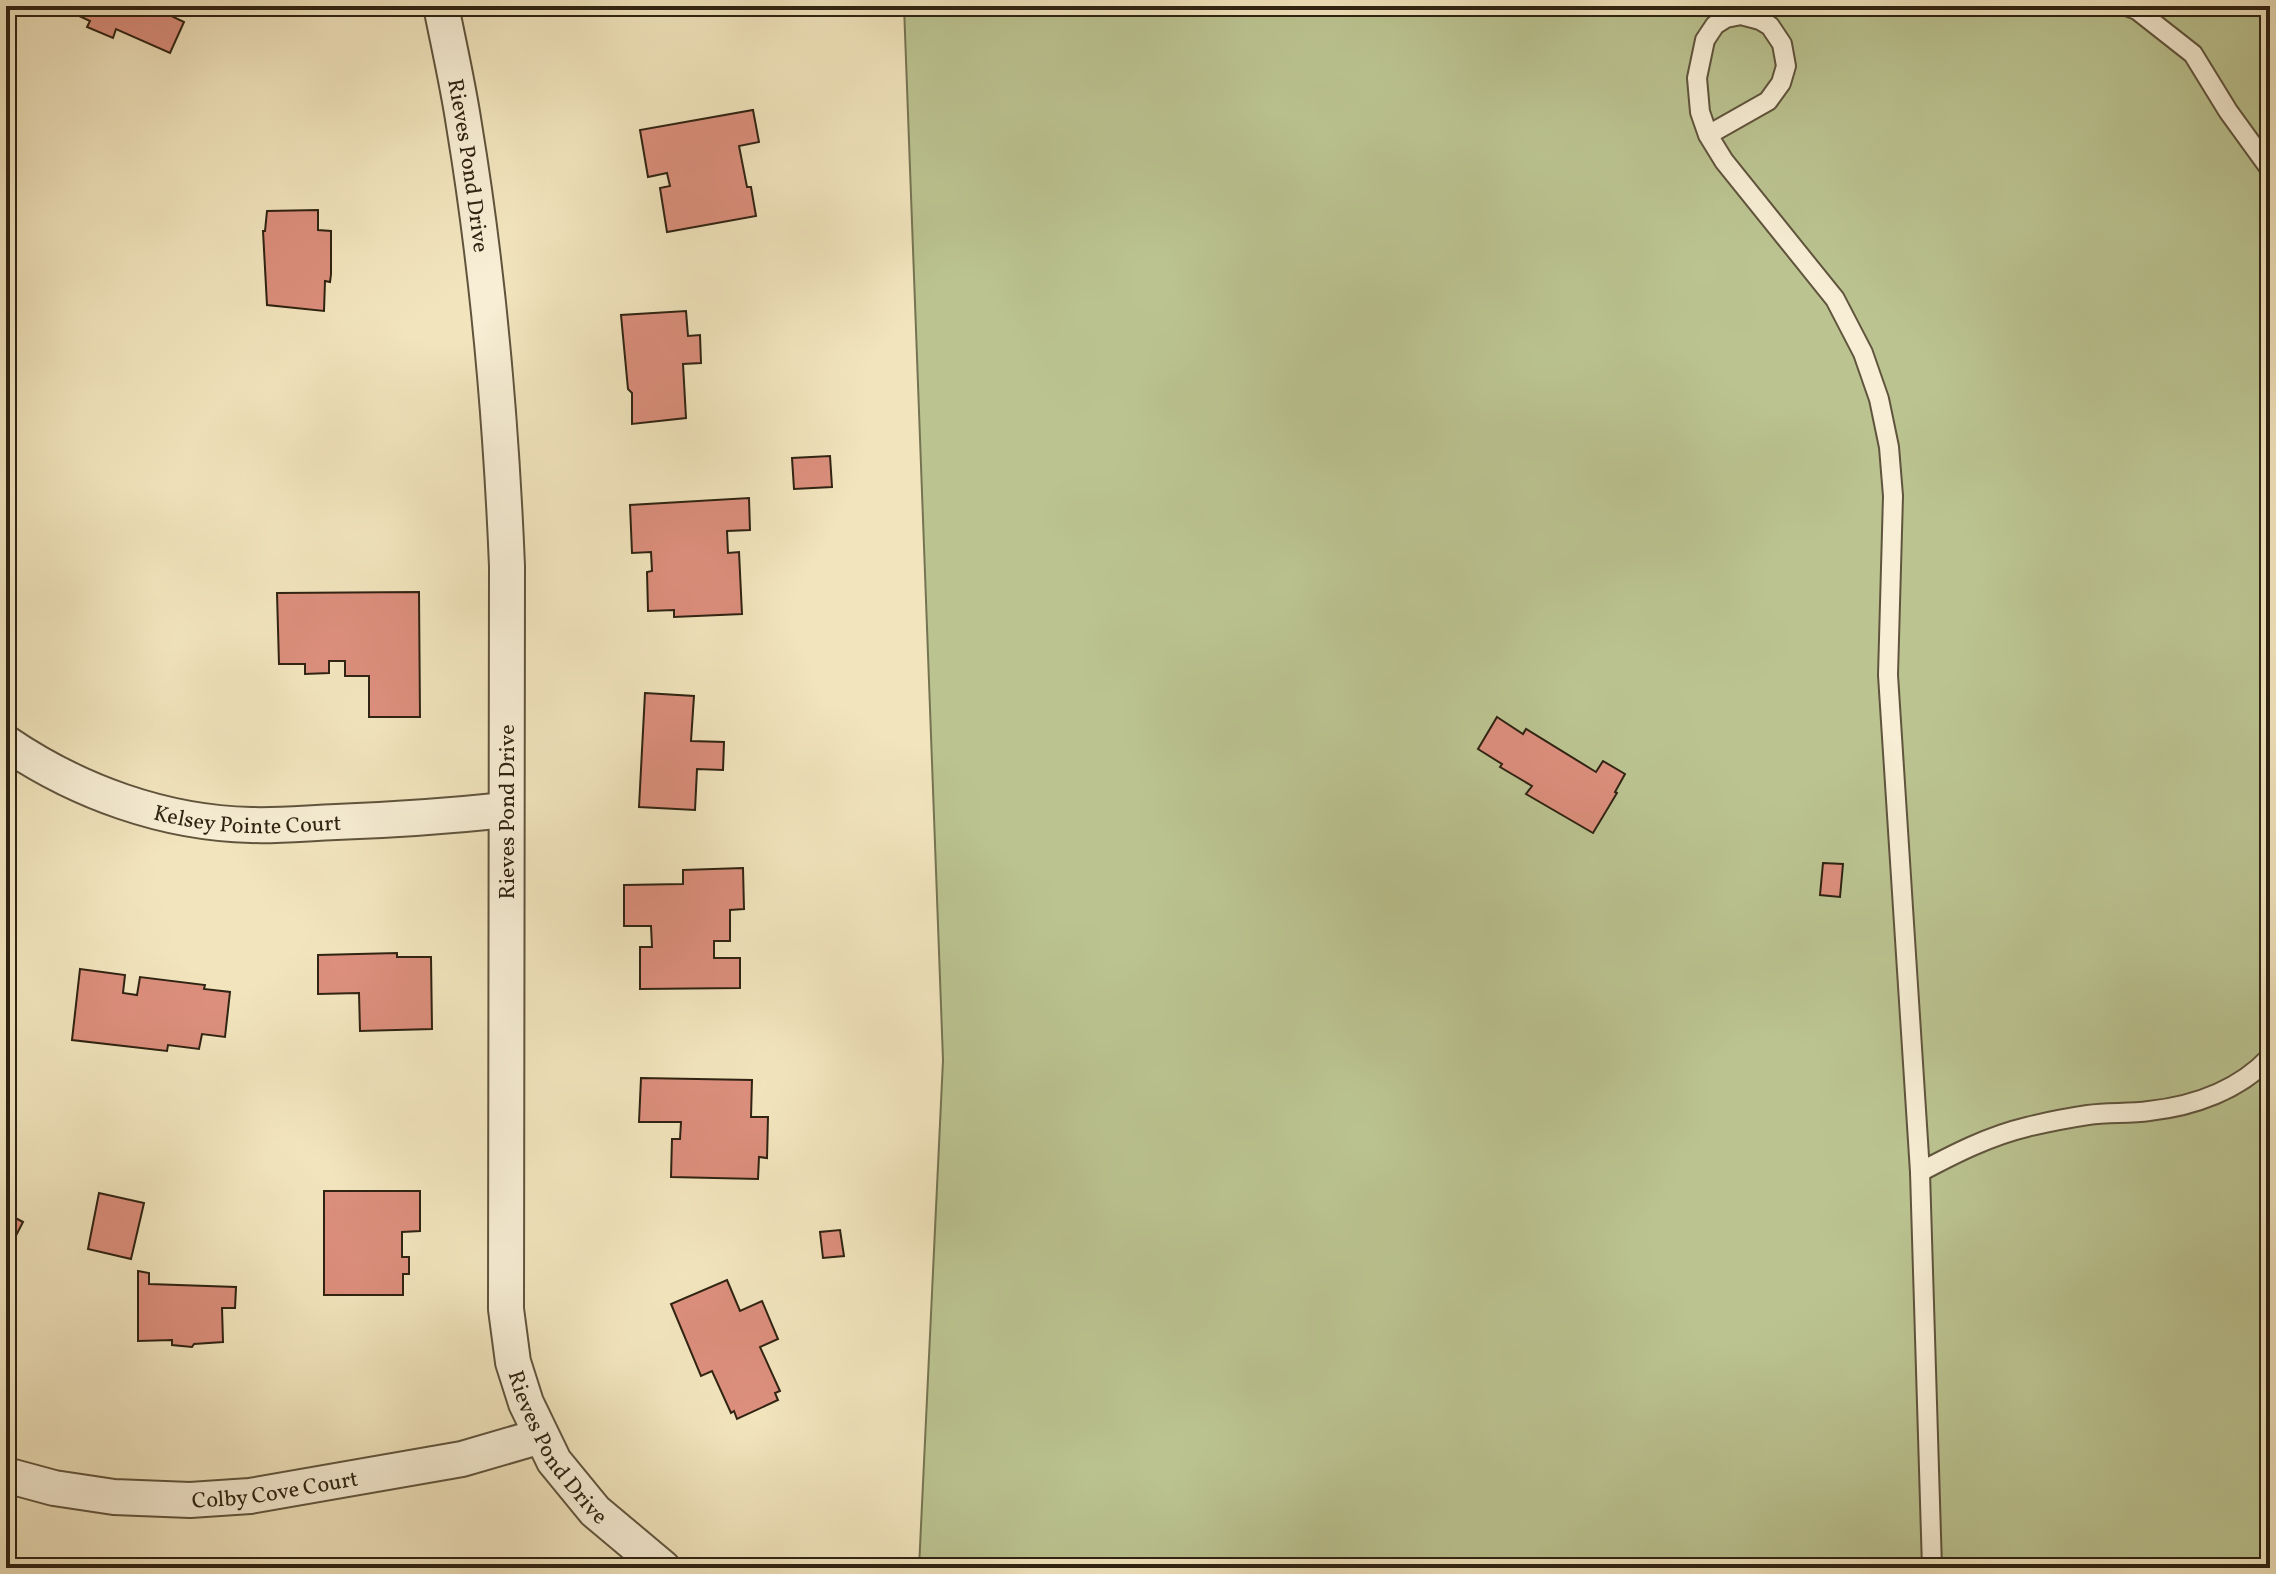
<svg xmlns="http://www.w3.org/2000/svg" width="2276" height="1574" viewBox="0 0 2276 1574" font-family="Vollkorn,serif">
  <rect width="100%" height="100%" fill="#f2e5be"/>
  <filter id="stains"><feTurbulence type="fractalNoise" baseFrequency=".0025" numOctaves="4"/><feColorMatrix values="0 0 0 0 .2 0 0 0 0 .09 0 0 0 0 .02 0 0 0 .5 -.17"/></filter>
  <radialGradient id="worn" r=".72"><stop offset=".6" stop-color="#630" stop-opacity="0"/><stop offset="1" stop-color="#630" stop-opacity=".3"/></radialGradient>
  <path fill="#bbc491" stroke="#757452" stroke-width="2" d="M 904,6 L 2270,6 L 2270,1568 L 919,1568 L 943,1060 Z"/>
  <g fill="#dc8f7d" stroke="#2f2312" stroke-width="2">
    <path d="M 63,6 L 168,6 L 165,13 L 184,22 L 170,53 L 116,29 L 113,38 L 87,27 L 90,21 L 62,8 Z"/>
    <path d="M 753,110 L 759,142 L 739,146 L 747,187 L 751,187 L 756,216 L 667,232 L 660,188 L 670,186 L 667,173 L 648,177 L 640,130 Z"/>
    <path d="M 318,210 L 318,230 L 331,231 L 331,274 L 330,282 L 325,281 L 324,311 L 267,305 L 263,231 L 265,231 L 267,211 Z"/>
    <path d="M 686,311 L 688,336 L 700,335 L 701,363 L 683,364 L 686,418 L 632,424 L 632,393 L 628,389 L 621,315 Z"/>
    <path d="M 830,456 L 832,487 L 794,489 L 792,458 Z"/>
    <path d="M 749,498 L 750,530 L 727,531 L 728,553 L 739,552 L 742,614 L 674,617 L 674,610 L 648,611 L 647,572 L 652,571 L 651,552 L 632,553 L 630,505 Z"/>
    <path d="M 419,592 L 420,717 L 369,717 L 369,676 L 345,676 L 345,661 L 329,661 L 329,673 L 305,674 L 305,664 L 279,664 L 277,593 Z"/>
    <path d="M 645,693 L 694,696 L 691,741 L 724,742 L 723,770 L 697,769 L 695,810 L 639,807 Z"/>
    <path d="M 1497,717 L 1523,734 L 1526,729 L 1596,772 L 1603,761 L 1625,774 L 1615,792 L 1617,793 L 1593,833 L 1526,794 L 1532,786 L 1500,767 L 1502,764 L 1478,749 Z"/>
    <path d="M 1823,863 L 1843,864 L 1840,897 L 1820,895 Z"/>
    <path d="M 743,868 L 744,909 L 730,910 L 730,941 L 714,941 L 714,958 L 740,958 L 740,988 L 640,989 L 640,947 L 652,947 L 651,926 L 624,926 L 624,885 L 683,884 L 683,870 Z"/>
    <path d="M 397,953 L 397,957 L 431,957 L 432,1029 L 360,1031 L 359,993 L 318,994 L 318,955 Z"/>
    <path d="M 80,969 L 125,975 L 123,993 L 137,995 L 140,977 L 205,985 L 204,989 L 230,992 L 225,1037 L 202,1034 L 199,1049 L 168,1045 L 167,1051 L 72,1040 Z"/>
    <path d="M 641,1078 L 752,1080 L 751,1117 L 768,1117 L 767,1158 L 759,1157 L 758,1179 L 671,1177 L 672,1139 L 680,1139 L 681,1122 L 639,1122 Z"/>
    <path d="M 324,1191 L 420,1191 L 420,1231 L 402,1232 L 402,1257 L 409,1257 L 409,1274 L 403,1274 L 403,1295 L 324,1295 Z"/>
    <path d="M 99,1193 L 144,1203 L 131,1259 L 88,1249 Z"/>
    <path d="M 6,1213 L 23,1222 L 6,1255 Z"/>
    <path d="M 840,1230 L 844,1256 L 823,1258 L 820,1232 Z"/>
    <path d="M 138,1271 L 149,1273 L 149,1284 L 236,1287 L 235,1308 L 222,1308 L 223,1342 L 194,1344 L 192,1347 L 172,1345 L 172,1340 L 138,1341 Z"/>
    <path d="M 727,1280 L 740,1311 L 762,1301 L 778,1339 L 760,1347 L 780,1391 L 775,1393 L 778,1400 L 737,1419 L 734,1411 L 731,1413 L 712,1371 L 701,1376 L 671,1304 Z"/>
  </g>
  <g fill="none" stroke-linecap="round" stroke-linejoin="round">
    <g stroke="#60543d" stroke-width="22">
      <g id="service">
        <path d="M 2126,6 L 2137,10 L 2193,54 L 2228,111 L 2270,169"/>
        <path d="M 1708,135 L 1768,101 L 1781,83 L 1786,66 L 1782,44 L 1770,26 L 1760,20 L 1741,15 L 1726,18 L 1715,25 L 1705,40 L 1697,78 L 1700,112 L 1708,135 L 1724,161 L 1835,299 L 1863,353 L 1879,399 L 1889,447 L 1893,496 L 1888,675 L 1920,1172 L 1932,1568"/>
        <path d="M 1920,1172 C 1954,1154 1989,1136 2027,1127 C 2047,1122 2068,1118 2088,1115 C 2108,1112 2129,1114 2149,1111 C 2194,1106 2239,1090 2270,1057"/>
      </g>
    </g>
    <g stroke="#60543d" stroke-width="38">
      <g id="minor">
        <path id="s1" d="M 441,6 C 449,46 458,85 464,125 C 488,270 501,420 507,566 L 506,1309 L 513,1362 L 526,1403 L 554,1461 L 595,1511 L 663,1568"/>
        <path id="s2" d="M 6,743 C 78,792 164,823 251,825 C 279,826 308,823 336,822 C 393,820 449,816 506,810"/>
        <path id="s3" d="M 6,1475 L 54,1488 L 114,1497 L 190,1500 L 250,1496 L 462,1459 L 541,1436"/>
      </g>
    </g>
    <use href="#service" stroke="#f7eed5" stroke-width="18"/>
    <use href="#minor" stroke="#f7eed5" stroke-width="34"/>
  </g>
  <g text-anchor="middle" stroke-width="7" stroke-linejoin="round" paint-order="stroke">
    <g font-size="22" fill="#2f2312" stroke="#f7eed5">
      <text dy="8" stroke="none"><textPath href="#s1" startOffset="162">Rieves Pond Drive</textPath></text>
      <text transform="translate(506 812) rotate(-90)" y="8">Rieves Pond Drive</text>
      <text dy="8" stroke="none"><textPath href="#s2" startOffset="258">Kelsey Pointe Court</textPath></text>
      <text dy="8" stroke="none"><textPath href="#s1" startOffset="1458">Rieves Pond Drive</textPath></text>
      <text dy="8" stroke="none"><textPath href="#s3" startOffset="272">Colby Cove Court</textPath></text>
    </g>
  </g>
  <rect width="2276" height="1574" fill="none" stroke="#f2e5be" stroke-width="32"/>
  <rect x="8" y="8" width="2260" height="1558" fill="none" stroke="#2f2312" stroke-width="4"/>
  <rect x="16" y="16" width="2244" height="1542" fill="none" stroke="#2f2312" stroke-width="2"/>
  <rect width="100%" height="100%" filter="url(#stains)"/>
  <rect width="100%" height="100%" fill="url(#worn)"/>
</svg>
